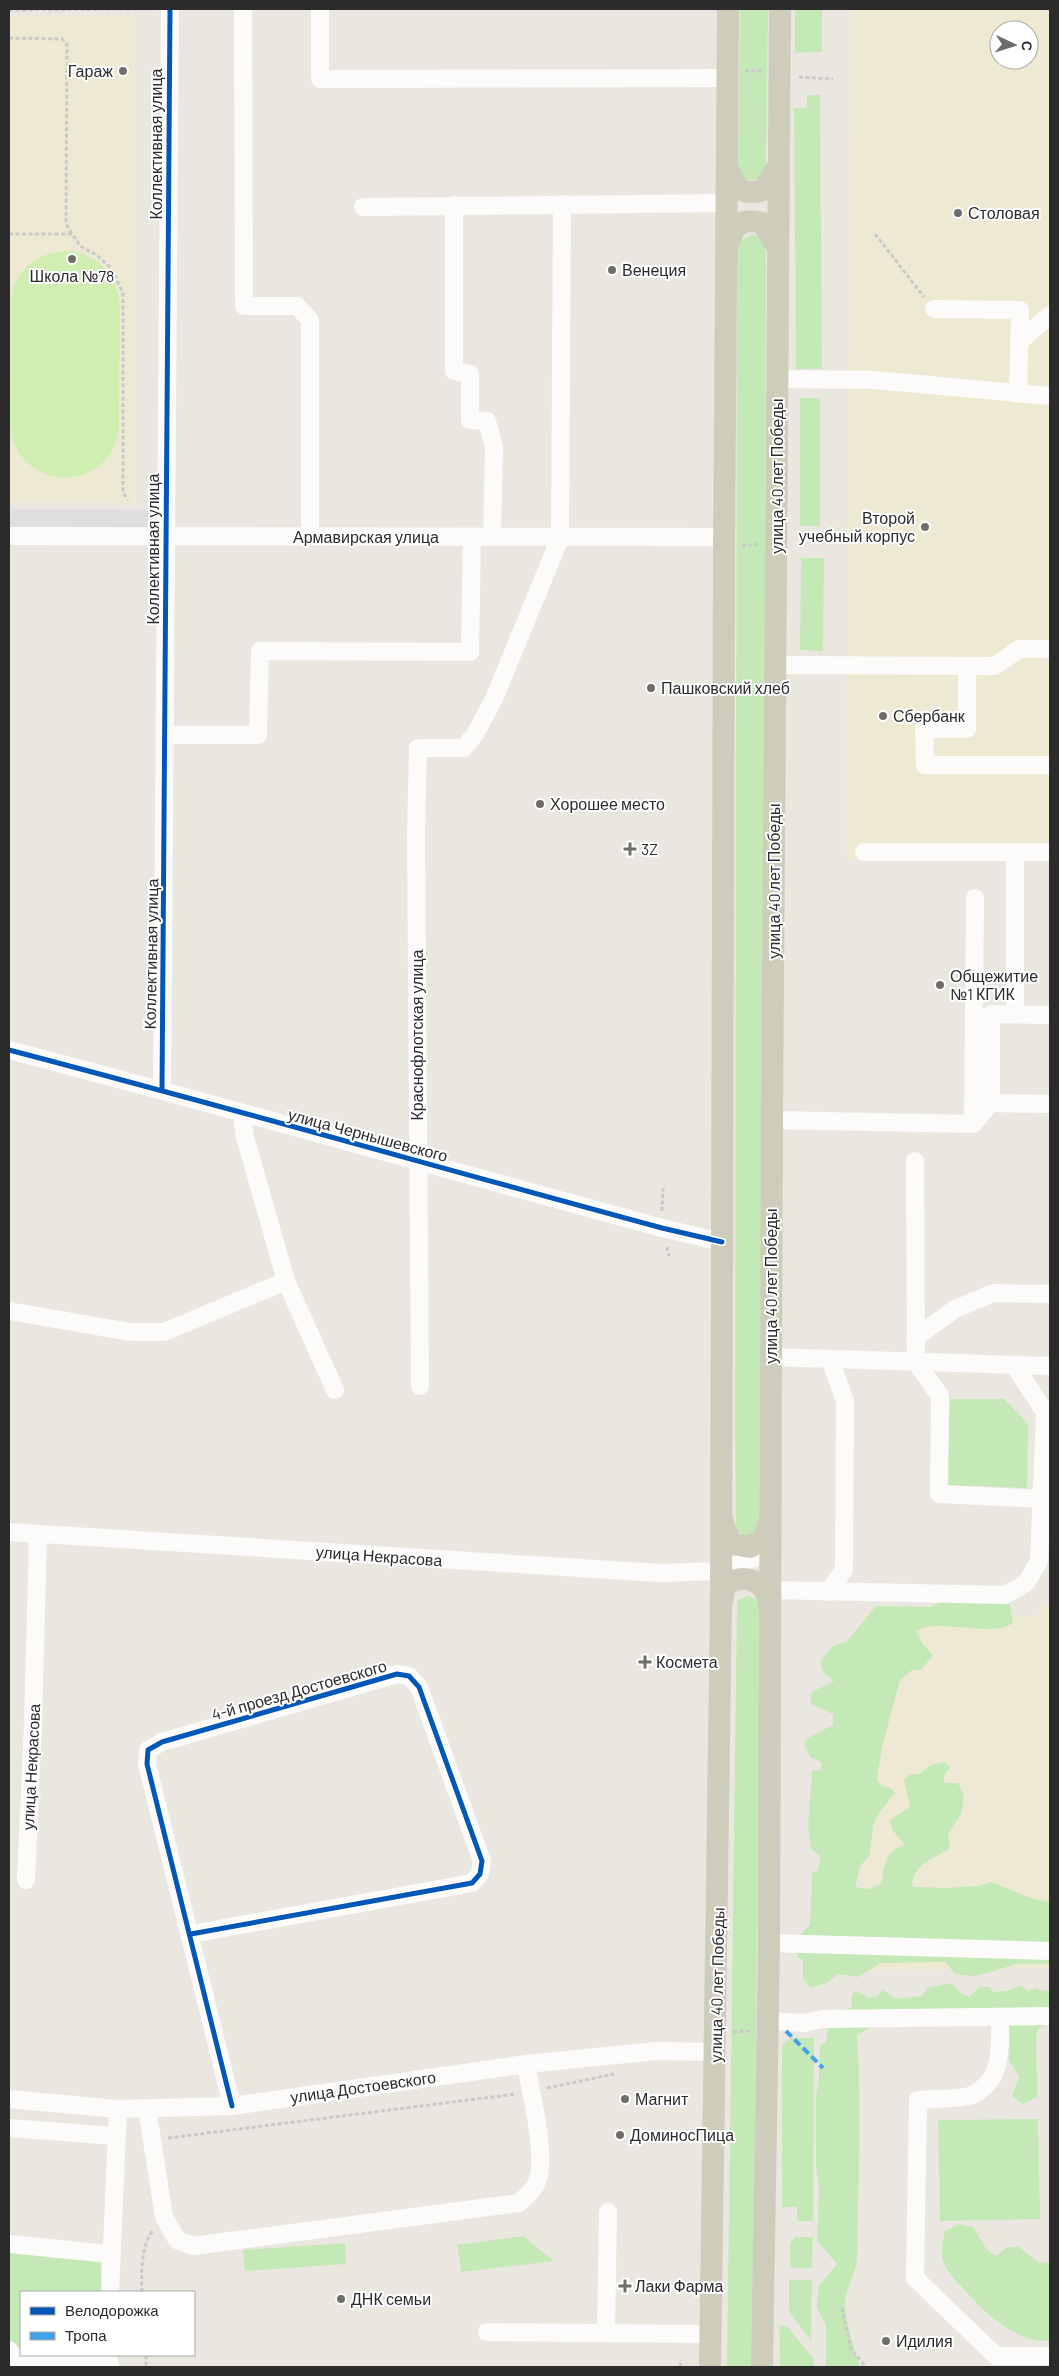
<svg xmlns="http://www.w3.org/2000/svg" width="1059" height="2376" viewBox="0 0 1059 2376" font-family="Barlow,sans-serif">
  <rect width="100%" height="100%" fill="#eae7e0"/>
  <path fill="#e1dedf" d="M 9,509 L 151,510 L 150,528 L 9,527 Z"/>
  <g fill="#eee9d3" fill-rule="evenodd">
    <path d="M 851,9 L 1050,9 L 1050,861 L 846,859 ZM 999,30 L 1029,30 L 1029,60 L 999,60 Z"/>
    <path d="M 9,16 L 134,16 L 136,503 L 9,502 Z"/>
    <path d="M 1038,1606 L 1050,1606 L 1050,1968 L 862,1970 L 864,1612 L 1038,1616 Z"/>
  </g>
  <g fill="#c4e9b6">
    <path d="M 740,9 L 768,9 L 766,167 L 758,179 L 751,180 L 742,178 L 738,168 Z"/>
    <path d="M 795,9 L 822,9 L 822,52 L 795,53 Z"/>
    <path d="M 807,95 L 820,95 L 822,369 L 796,369 L 794,108 L 807,108 Z"/>
    <path d="M 753,234 L 764,242 L 766,252 L 762,1521 L 753,1536 L 743,1536 L 736,1527 L 735,1393 L 737,249 L 741,240 Z"/>
    <rect x="800" y="398" width="20" height="128"/>
    <path d="M 801,558 L 824,558 L 823,651 L 800,650 Z"/>
    <path d="M 950,1399 L 1004,1399 L 1028,1424 L 1027,1488 L 947,1485 Z"/>
    <path d="M 955,1592 L 989,1593 L 1010,1605 L 1013,1623 C 989,1639 942,1617 916,1631 L 922,1643 L 933,1655 L 921,1670 L 912,1670 L 900,1680 L 882,1747 L 877,1779 L 882,1786 L 891,1788 L 895,1793 L 879,1813 L 873,1825 L 870,1855 L 860,1866 L 855,1887 L 870,1889 L 882,1883 C 884,1864 885,1851 905,1845 L 893,1831 L 890,1820 L 910,1807 L 904,1779 L 909,1775 L 921,1773 L 931,1765 L 944,1762 L 950,1767 L 944,1776 L 944,1783 L 958,1783 L 964,1795 L 962,1812 L 948,1835 L 950,1848 C 933,1860 917,1861 912,1883 L 914,1887 L 948,1888 L 978,1886 L 991,1882 L 1034,1899 L 1050,1902 L 1050,1964 L 1016,1964 L 988,1973 L 973,1976 L 955,1974 L 945,1962 L 881,1963 L 858,1977 L 838,1974 L 827,1983 L 810,1988 L 803,1978 L 803,1960 L 798,1957 L 793,1942 L 810,1925 L 812,1873 L 818,1870 L 821,1857 L 811,1848 L 808,1826 L 812,1771 L 821,1770 L 821,1762 L 810,1757 L 804,1744 L 808,1738 L 833,1725 L 833,1714 L 810,1704 L 812,1692 L 834,1681 L 824,1673 L 820,1662 L 833,1646 L 847,1641 L 876,1606 L 930,1607 L 940,1603 Z"/>
    <path d="M 748,1596 L 758,1600 L 761,1610 L 752,2367 L 727,2367 L 737,1605 L 738,1600 Z"/>
    <path d="M 952,1983 L 961,1993 L 969,1997 L 980,1987 L 990,1987 L 993,1992 L 1007,1991 L 1021,1985 L 1028,1991 L 1035,1988 L 1042,1991 L 1050,1990 L 1050,2021 L 1037,2030 C 1035,2053 1038,2075 1037,2097 L 1023,2104 L 1012,2096 L 1019,2077 L 1009,2060 L 1010,2037 L 990,2019 L 875,2025 L 857,2035 C 862,2109 858,2183 857,2257 C 856,2276 847,2285 845,2300 C 844,2322 854,2346 860,2367 L 826,2367 L 826,2325 L 817,2308 L 818,2287 L 837,2264 L 817,2241 L 819,2191 L 816,2165 L 816,2096 L 819,2079 L 819,2057 L 820,2047 L 826,2041 L 828,2025 L 839,2011 L 851,2008 L 852,1994 L 857,1991 L 868,1998 L 878,1996 L 882,1989 L 895,1999 L 922,1996 L 927,1988 Z"/>
    <path d="M 791,2038 L 814,2038 L 813,2221 L 797,2221 L 797,2207 L 782,2207 L 782,2046 Z"/>
    <path d="M 1038,2119 L 1040,2219 L 940,2221 L 938,2120 Z"/>
    <path d="M 959,2224 L 973,2227 L 987,2250 L 996,2256 L 1007,2247 L 1019,2247 L 1039,2263 L 1049,2262 L 1050,2250 L 1050,2341 C 1013,2342 984,2312 961,2286 C 954,2279 947,2271 943,2261 C 940,2252 943,2241 945,2231 Z"/>
    <path d="M 523,2236 L 554,2261 L 461,2272 L 457,2245 Z"/>
    <path d="M 795,2237 L 813,2237 L 812,2268 L 790,2268 L 790,2243 Z"/>
    <path d="M 345,2243 L 346,2264 L 245,2271 L 243,2250 Z"/>
    <path d="M 9,2251 L 100,2260 L 102,2292 L 21,2292 L 21,2351 L 15,2350 L 9,2341 Z"/>
    <path d="M 789,2280 L 812,2280 L 811,2341 L 789,2311 Z"/>
    <path d="M 779,2326 L 787,2326 L 813,2358 L 814,2367 L 780,2367 Z"/>
  </g>
  <path fill="#d0eeb2" d="M 68,251 C 98,254 117,274 120,304 L 119,425 C 114,495 17,495 10,425 L 11,303 C 13,271 36,252 68,251 Z"/>
  <g fill="none" stroke-linecap="round" stroke-linejoin="round">
    <g stroke="#cac9c8" stroke-width="3" stroke-dasharray="4 2.5" stroke-linecap="butt">
      <path d="M 9,10 L 153,9"/>
      <path d="M 9,38 L 62,39 L 67,45 L 66,224 L 80,246 L 98,256 L 111,268 L 123,293 L 123,493 L 128,500"/>
      <path d="M 745,71 L 762,71"/>
      <path d="M 799,77 L 833,79"/>
      <path d="M 9,234 L 72,234"/>
      <path d="M 875,234 L 924,297"/>
      <path d="M 742,546 L 758,544"/>
      <path d="M 662,1211 L 663,1188"/>
      <path d="M 667,1247 L 669,1256"/>
      <path d="M 733,2032 L 749,2031"/>
      <path d="M 547,2088 L 614,2074"/>
      <path d="M 168,2138 L 516,2094"/>
      <path d="M 142,2292 C 141,2274 141,2245 153,2230"/>
      <path d="M 842,2308 L 851,2349 L 866,2367"/>
      <path d="M 146,2355 L 146,2367"/>
      <path d="M 680,2367 L 681,2360"/>
    </g>
    <g stroke="#fcfbfa" stroke-width="18">
      <path d="M 243,9 L 244,306 L 297,306 L 310,320 L 310,537"/>
      <path d="M 320,9 L 320,79 L 727,78"/>
      <path d="M 454,205 L 454,371 L 470,374 L 470,420 L 487,421 L 494,447 L 492,537"/>
      <path d="M 363,207 L 726,203"/>
      <path d="M 934,309 L 1020,310 L 1018,394"/>
      <path d="M 1019,342 L 1050,315"/>
      <path d="M 777,379 L 875,380 L 1050,396"/>
      <path d="M 9,536 L 724,537"/>
      <path d="M 776,665 L 995,666 L 1019,649 L 1050,649"/>
      <path d="M 967,666 L 967,729 L 924,729 L 925,765 L 1050,765"/>
      <path d="M 165,735 L 258,735 L 260,651 L 470,652 L 472,537"/>
      <path d="M 864,852 L 1050,852"/>
      <path d="M 1015,853 L 1015,1014"/>
      <path d="M 9,1050 C 227,1107 444,1169 662,1228 L 722,1242"/>
      <path d="M 162,1090 L 170,9"/>
      <path d="M 991,1103 L 991,1014 L 1050,1015"/>
      <path d="M 242,1114 L 245,1137 L 286,1281 L 335,1390"/>
      <path d="M 772,1120 L 973,1124 L 991,1103 L 1050,1104"/>
      <path d="M 973,1124 L 975,898"/>
      <path d="M 915,1161 L 916,1362 L 940,1396 L 939,1494 L 1042,1499"/>
      <path d="M 9,1311 L 130,1332 L 164,1332 L 286,1281"/>
      <path d="M 915,1338 L 955,1309 L 994,1293 L 1050,1294"/>
      <path d="M 771,1357 L 1050,1366"/>
      <path d="M 420,1386 L 416,834 L 418,748 L 464,748 L 475,734 L 494,699 L 560,538 L 562,204"/>
      <path d="M 9,1532 L 660,1573 L 721,1571 L 770,1551"/>
      <path d="M 770,1590 L 1005,1595 L 1026,1583 L 1039,1561 L 1045,1412 L 1014,1365"/>
      <path d="M 828,1592 L 844,1570 L 845,1401 L 830,1359"/>
      <path d="M 26,1880 L 33,1724 L 38,1535"/>
      <path d="M 191,1934 L 472,1883 L 480,1874 L 482,1861 L 419,1687 L 409,1676 L 397,1674 L 162,1742 L 148,1750 L 147,1764 L 232,2106"/>
      <path d="M 769,1943 L 1050,1951"/>
      <path d="M 1000,2017 C 1000,2046 1004,2080 972,2095 C 964,2099 929,2099 918,2100 L 915,2278 L 996,2356 L 1050,2356"/>
      <path d="M 768,2021 L 804,2023 L 823,2019 L 1050,2016"/>
      <path d="M 9,2099 L 118,2109 L 232,2106 L 526,2064 L 656,2051 L 716,2052"/>
      <path d="M 147,2108 L 164,2217 L 177,2240 L 193,2246 L 519,2203 C 527,2196 535,2189 538,2179 C 546,2152 531,2093 526,2064"/>
      <path d="M 9,2128 L 116,2136"/>
      <path d="M 9,2244 L 110,2254"/>
      <path d="M 110,2292 L 118,2109"/>
      <path d="M 487,2332 L 712,2334"/>
      <path d="M 606,2333 L 608,2212"/>
      <path d="M 9,2350 L 17,2361 L 110,2364"/>
    </g>
    <g stroke="#cecdbb" stroke-width="22">
      <path d="M 727,166 C 735,186 740,197 763,190 L 778,166"/>
      <path d="M 727,247 C 734,226 739,217 762,223 L 777,246"/>
      <path d="M 723,1522 L 725,1529 L 733,1544 L 750,1547 L 764,1538 L 770,1520"/>
      <path d="M 722,1601 L 725,1586 C 743,1571 768,1581 769,1605"/>
      <path d="M 710,2367 L 721,1603 L 724,550 L 728,9"/>
      <path d="M 762,2367 L 769,1943 L 772,1120 L 780,9"/>
    </g>
    <path stroke="#3ea3eb" stroke-width="4" stroke-dasharray="8 4" stroke-linecap="butt" d="M 786,2031 L 823,2068"/>
    <g stroke="#fff" stroke-width="8">
      <g id="cycleway">
        <path d="M 9,1050 C 227,1107 444,1169 662,1228 L 722,1242"/>
        <path d="M 162,1090 L 170,9"/>
        <path d="M 191,1934 L 472,1883 L 480,1874 L 482,1861 L 419,1687 L 409,1676 L 397,1674 L 162,1742 L 148,1750 L 147,1764 L 232,2106"/>
      </g>
    </g>
    <use href="#cycleway" stroke="#0057b8" stroke-width="5"/>
  </g>
  <g fill="#6e6d6a" stroke="#fff" stroke-width="2">
    <circle cx="123" cy="71" r="5"/>
    <circle cx="958" cy="213" r="5"/>
    <circle cx="72" cy="259" r="5"/>
    <circle cx="612" cy="270" r="5"/>
    <circle cx="925" cy="527" r="5"/>
    <circle cx="651" cy="688" r="5"/>
    <circle cx="883" cy="716" r="5"/>
    <circle cx="540" cy="804" r="5"/>
    <path d="M627.5 841.5h5v5h5v5h-5v5h-5v-5h-5v-5h5z"/>
    <circle cx="940" cy="985" r="5"/>
    <path d="M642.5 1654.5h5v5h5v5h-5v5h-5v-5h-5v-5h5z"/>
    <circle cx="625" cy="2099" r="5"/>
    <circle cx="620" cy="2135" r="5"/>
    <path d="M622.5 2278.5h5v5h5v5h-5v5h-5v-5h-5v-5h5z"/>
    <circle cx="341" cy="2299" r="5"/>
    <circle cx="886" cy="2341" r="5"/>
  </g>
  <g text-anchor="middle" stroke-width="4" stroke-linejoin="round" paint-order="stroke">
    <g font-size="16" fill="#2b2b2b" stroke="#fff" text-anchor="start">
      <text x="113" y="77" text-anchor="end">Гараж</text>
      <text x="968" y="219">Столовая</text>
      <text x="622" y="276">Венеция</text>
      <text x="72" y="282" text-anchor="middle">Школа №78</text>
      <text x="915" y="524" text-anchor="end">Второй<tspan x="915" dy="18">учебный корпус</tspan></text>
      <text x="661" y="694">Пашковский хлеб</text>
      <text x="893" y="722">Сбербанк</text>
      <text x="550" y="810">Хорошее место</text>
      <text x="641" y="855">3Z</text>
      <text x="950" y="982">Общежитие<tspan x="950" dy="18">№1 КГИК</tspan></text>
      <text x="656" y="1668">Космета</text>
      <text x="635" y="2105">Магнит</text>
      <text x="630" y="2141">ДоминосПица</text>
      <text x="635" y="2292">Лаки Фарма</text>
      <text x="351" y="2305">ДНК семьи</text>
      <text x="896" y="2347">Идилия</text>
    </g>
    <g font-size="16" fill="#2b2b2b" stroke="#fff">
      <text transform="translate(156 144) rotate(-90)" y="6">Коллективная улица</text>
      <text transform="translate(777 476) rotate(-90)" y="6">улица 40 лет Победы</text>
      <text x="366" y="543">Армавирская улица</text>
      <text transform="translate(153 549) rotate(-90)" y="6">Коллективная улица</text>
      <text transform="translate(774 881) rotate(-90)" y="6">улица 40 лет Победы</text>
      <text transform="translate(151 954) rotate(-89)" y="6">Коллективная улица</text>
      <text transform="translate(417 1035) rotate(-90)" y="6">Краснофлотская улица</text>
      <text transform="translate(368 1135) rotate(15)" y="6">улица Чернышевского</text>
      <text transform="translate(771 1286) rotate(-90)" y="6">улица 40 лет Победы</text>
      <text transform="translate(379 1556) rotate(4)" y="6">улица Некрасова</text>
      <text transform="translate(299 1690) rotate(-16)" y="6">4-й проезд Достоевского</text>
      <text transform="translate(31 1767) rotate(-87)" y="6">улица Некрасова</text>
      <text transform="translate(717 1985) rotate(-89)" y="6">улица 40 лет Победы</text>
      <text transform="translate(363 2087) rotate(-8)" y="6">улица Достоевского</text>
    </g>
  </g>
  <rect width="1059" height="2376" fill="none" stroke="#2b2b2b" stroke-width="20"/>
  <rect x="20" y="2291" width="175" height="65" fill="#ffffff" stroke="#aaaaaa"/>
  <rect x="30" y="2307" width="25" height="8" fill="#0057b8" stroke="#aaaaaa"/>
  <text x="65" y="2316" font-size="15" fill="#2b2b2b">Велодорожка</text>
  <rect x="30" y="2332" width="25" height="8" fill="#3ea3eb" stroke="#aaaaaa"/>
  <text x="65" y="2341" font-size="15" fill="#2b2b2b">Тропа</text>
  <g transform="translate(1014 45) rotate(94)"><circle r="24" fill="#ffffff" stroke="#aaaaaa"/>
  <path d="M0-4L9 19L0 12L-9 19Z" fill="#6e6d6a"/>
  <text y="-8" font-size="14" font-weight="bold" text-anchor="middle" fill="#2b2b2b">С</text>
  </g>
</svg>
